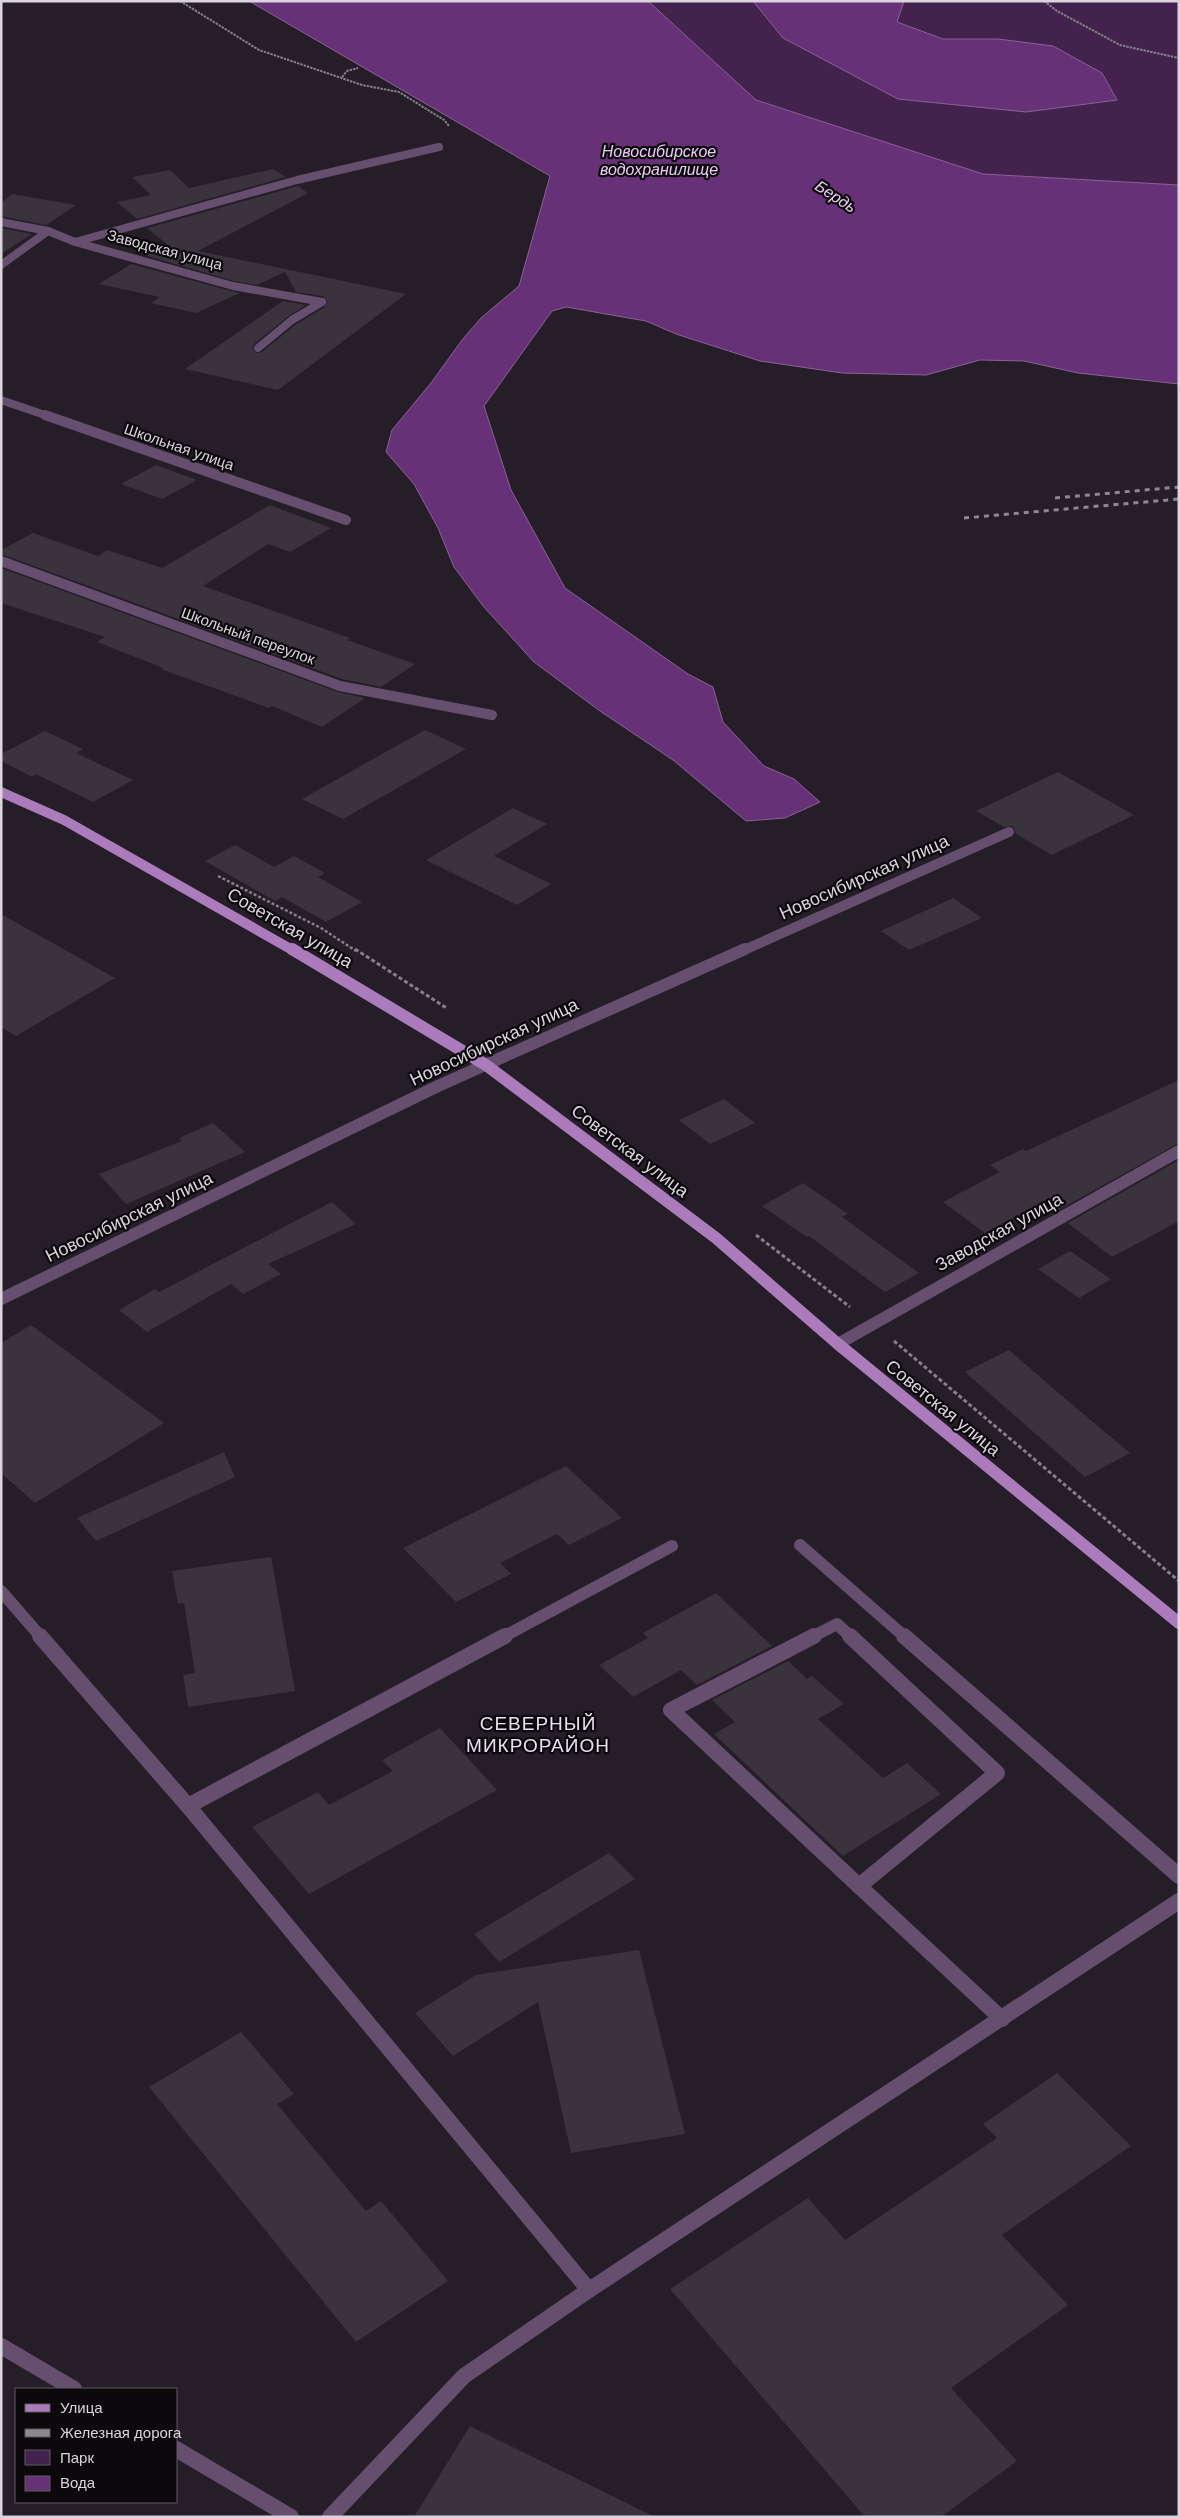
<svg xmlns="http://www.w3.org/2000/svg" width="1180" height="2518" viewBox="0 0 1180 2518" font-family="Helvetica,sans-serif">
  <rect width="100%" height="100%" fill="#251d28"/>
  <path fill="#43224e" d="M 648,1 L 1179,1 L 1179,185 L 983,174 L 756,100 Z"/>
  <g fill="#673177" stroke="#8a6295">
    <path d="M 249,1 L 648,1 L 756,100 L 983,174 L 1179,185 L 1179,384 L 1078,373 L 1024,361 L 980,360 L 926,375 L 842,373 L 760,361 L 676,334 L 646,321 L 566,307 L 552,311 L 484,406 L 511,490 L 565,588 L 688,674 L 713,687 L 723,722 L 764,766 L 794,779 L 820,802 L 785,818 L 746,821 L 673,760 L 600,711 L 534,662 L 483,606 L 454,567 L 438,528 L 414,484 L 386,452 L 392,430 L 431,383 L 462,340 L 481,318 L 519,286 L 550,176 Z"/>
    <path d="M 753,1 L 904,1 L 897,22 L 943,39 L 998,39 L 1053,46 L 1102,73 L 1117,100 L 1026,112 L 898,99 L 783,38 Z"/>
  </g>
  <g fill="#3a323d">
    <path d="M 273,169 L 286,177 L 137,219 L 117,202 L 151,195 L 132,177 L 170,170 L 189,188 Z"/>
    <path d="M 298,186 L 308,193 L 198,251 L 406,294 L 278,390 L 185,369 L 283,301 L 306,305 L 289,316 L 254,344 L 252,348 L 256,353 L 262,352 L 295,325 L 325,307 L 327,301 L 323,296 L 296,292 L 285,272 L 257,285 L 234,281 L 144,255 L 162,244 L 169,246 L 147,228 Z"/>
    <path d="M 12,194 L 76,205 L 46,225 L 1,216 L 1,203 Z"/>
    <path d="M 1,228 L 32,234 L 1,254 Z"/>
    <path d="M 131,264 L 231,291 L 240,293 L 196,313 L 151,303 L 160,297 L 99,284 Z"/>
    <path d="M 156,465 L 197,480 L 162,499 L 121,484 Z"/>
    <path d="M 270,505 L 331,528 L 290,552 L 268,544 L 203,586 L 350,638 L 347,640 L 415,664 L 381,687 L 342,679 L 1,554 L 1,550 L 33,533 L 98,556 L 107,550 L 162,568 Z"/>
    <path d="M 1,568 L 338,692 L 365,698 L 322,727 L 272,706 L 269,708 L 161,669 L 163,668 L 97,642 L 105,637 L 1,603 Z"/>
    <path d="M 425,730 L 466,749 L 343,819 L 302,799 Z"/>
    <path d="M 45,731 L 83,749 L 76,753 L 133,780 L 93,802 L 36,774 L 32,777 L 1,761 L 1,754 Z"/>
    <path d="M 1058,772 L 1134,815 L 1052,855 L 1016,834 L 1013,826 L 1004,827 L 976,811 Z"/>
    <path d="M 513,808 L 547,824 L 494,856 L 551,884 L 517,905 L 426,860 Z"/>
    <path d="M 235,845 L 274,867 L 294,856 L 325,873 L 318,877 L 362,902 L 326,922 L 282,897 L 275,901 L 205,861 Z"/>
    <path d="M 953,898 L 982,918 L 909,950 L 881,931 Z"/>
    <path d="M 1,914 L 115,978 L 16,1036 L 1,1027 Z"/>
    <path d="M 1179,1080 L 1179,1143 L 1053,1213 L 1041,1203 L 985,1233 L 943,1202 L 1000,1172 L 990,1165 L 1023,1149 L 1026,1151 Z"/>
    <path d="M 724,1099 L 755,1123 L 710,1144 L 679,1120 Z"/>
    <path d="M 213,1123 L 245,1152 L 126,1204 L 99,1174 L 182,1141 L 179,1138 Z"/>
    <path d="M 1179,1160 L 1179,1221 L 1112,1257 L 1068,1223 Z"/>
    <path d="M 803,1183 L 848,1214 L 842,1217 L 919,1273 L 885,1292 L 809,1236 L 807,1237 L 762,1206 Z"/>
    <path d="M 332,1202 L 356,1224 L 268,1264 L 281,1274 L 243,1294 L 231,1284 L 147,1332 L 119,1310 L 155,1289 L 159,1292 Z"/>
    <path d="M 1070,1251 L 1111,1279 L 1079,1298 L 1038,1269 Z"/>
    <path d="M 31,1325 L 164,1423 L 35,1503 L 1,1473 L 1,1343 Z"/>
    <path d="M 1009,1350 L 1055,1390 L 1130,1453 L 1085,1477 L 965,1372 Z"/>
    <path d="M 224,1452 L 235,1477 L 96,1541 L 77,1518 Z"/>
    <path d="M 566,1466 L 622,1518 L 569,1545 L 557,1534 L 500,1563 L 511,1574 L 456,1602 L 403,1548 Z"/>
    <path d="M 271,1557 L 295,1691 L 188,1707 L 183,1675 L 195,1673 L 184,1603 L 178,1604 L 172,1571 Z"/>
    <path d="M 716,1593 L 772,1646 L 697,1685 L 681,1670 L 633,1697 L 599,1665 L 648,1638 L 643,1633 Z"/>
    <path d="M 788,1661 L 807,1679 L 812,1676 L 844,1704 L 818,1719 L 883,1778 L 907,1763 L 941,1794 L 843,1856 L 714,1734 L 735,1722 L 712,1700 Z"/>
    <path d="M 440,1728 L 497,1790 L 309,1894 L 252,1827 L 318,1792 L 329,1805 L 393,1771 L 382,1760 Z"/>
    <path d="M 609,1853 L 635,1879 L 499,1962 L 474,1934 Z"/>
    <path d="M 639,1950 L 685,2134 L 571,2153 L 538,2002 L 453,2056 L 415,2013 L 476,1975 Z"/>
    <path d="M 241,2032 L 294,2094 L 277,2104 L 366,2211 L 381,2201 L 448,2281 L 356,2342 L 149,2087 Z"/>
    <path d="M 1057,2073 L 1131,2146 L 1002,2235 L 1068,2305 L 951,2388 L 1017,2461 L 941,2517 L 865,2517 L 670,2289 L 808,2198 L 845,2240 L 997,2138 L 983,2124 Z"/>
    <path d="M 470,2426 L 655,2517 L 414,2517 Z"/>
  </g>
  <g fill="none" stroke-linecap="round" stroke-linejoin="round">
    <g stroke="#857f88" stroke-width="2" stroke-dasharray="2.5 1" stroke-linecap="butt">
      <path d="M 180,1 L 259,50 L 362,85 L 399,92 L 444,120 L 449,126"/>
      <path d="M 1044,1 L 1057,11 L 1120,45 L 1179,58"/>
      <path d="M 342,77 L 347,71 L 358,68"/>
    </g>
    <path stroke="#857f88" stroke-width="2.5" stroke-dasharray="3 2" stroke-linecap="butt" d="M 218,876 L 321,928 L 356,951"/>
    <g stroke="#857f88" stroke-width="3" stroke-dasharray="4 2.5" stroke-linecap="butt">
      <path d="M 355,949 L 448,1009"/>
      <path d="M 756,1235 L 850,1307"/>
      <path d="M 894,1341 L 1179,1581"/>
    </g>
    <g stroke="#664f6e" stroke-width="8">
      <path d="M 1,222 L 48,231 L 75,242 L 233,286 L 322,302"/>
      <path d="M 75,242 L 297,180 L 439,147"/>
      <path d="M 1,265 L 48,231"/>
      <path d="M 258,348 L 292,320 L 322,302"/>
      <path d="M 1,400 L 48,416"/>
    </g>
    <g stroke="#664f6e" stroke-width="10">
      <path d="M 45,415 L 346,520"/>
      <path d="M 1,561 L 340,686 L 492,715"/>
      <path d="M 742,951 L 1009,832"/>
    </g>
    <g stroke="#664f6e" stroke-width="12">
      <path d="M 1,1299 L 438,1086 L 745,949"/>
      <path d="M 838,1344 L 1179,1151"/>
      <path d="M 800,1545 L 905,1637"/>
      <path d="M 1,1591 L 41,1637"/>
      <path d="M 503,1637 L 672,1546"/>
      <path d="M 812,1637 L 837,1624 L 851,1637"/>
    </g>
    <g stroke="#664f6e" stroke-width="16">
      <path d="M 40,1636 L 188,1806 L 589,2290"/>
      <path d="M 814,1636 L 671,1710 L 859,1886"/>
      <path d="M 850,1636 L 997,1773 L 859,1886"/>
      <path d="M 904,1636 L 1179,1876"/>
      <path d="M 188,1806 L 505,1636"/>
      <path d="M 859,1886 L 1002,2019"/>
      <path d="M 1,2346 L 74,2389"/>
      <path d="M 176,2449 L 291,2517"/>
      <path d="M 330,2517 L 464,2376 L 589,2290 L 1179,1901"/>
    </g>
    <path stroke="#ac7bbb" stroke-width="10" d="M 1,792 L 64,820 L 294,951"/>
    <path stroke="#ac7bbb" stroke-width="12" d="M 292,949 L 486,1065 L 716,1238 L 838,1344 L 1179,1623"/>
    <g stroke="#8e8790" stroke-width="3" stroke-dasharray="5 5" stroke-linecap="butt">
      <path d="M 1055,498 L 1179,487"/>
      <path d="M 964,518 L 1179,499"/>
    </g>
  </g>
  <g text-anchor="middle" stroke-width="4.5" stroke-linejoin="round" paint-order="stroke">
    <g font-size="15" fill="#dad5dc" stroke="#0c090d">
      <text transform="translate(165 250) rotate(15)" y="5">Заводская улица</text>
      <text transform="translate(179 447) rotate(19)" y="5">Школьная улица</text>
      <text transform="translate(248 636) rotate(20)" y="5">Школьный переулок</text>
    </g>
    <g font-size="16" font-style="italic" fill="#e9cbf3" stroke="#0c090d">
      <text x="659" y="157">Новосибирское<tspan x="659" dy="18">водохранилище</tspan></text>
      <text transform="translate(836 196) rotate(33)" y="6">Бердь</text>
    </g>
    <g font-size="18" fill="#dad5dc" stroke="#0c090d">
      <text transform="translate(864 877) rotate(-24)" y="6">Новосибирская улица</text>
      <text transform="translate(290 928) rotate(30)" y="6">Советская улица</text>
      <text transform="translate(494 1042) rotate(-25)" y="6">Новосибирская улица</text>
      <text transform="translate(630 1151) rotate(37)" y="6">Советская улица</text>
      <text transform="translate(129 1217) rotate(-26)" y="6">Новосибирская улица</text>
      <text transform="translate(999 1232) rotate(-29)" y="6">Заводская улица</text>
      <text transform="translate(943 1408) rotate(39)" y="6">Советская улица</text>
    </g>
    <g font-size="19" letter-spacing="1" fill="#eadfed" stroke="#0c090d">
      <text x="538" y="1730">СЕВЕРНЫЙ<tspan x="538" dy="22">МИКРОРАЙОН</tspan></text>
    </g>
  </g>
  <rect width="1180" height="2518" fill="none" stroke="#dad5dc" stroke-width="5"/>
  <rect x="15" y="2388" width="162" height="115" fill="#0c090d" stroke="#5e5b60"/>
  <rect x="25" y="2404" width="25" height="8" fill="#ac7bbb" stroke="#5e5b60"/>
  <text x="60" y="2413" font-size="15" fill="#dad5dc">Улица</text>
  <rect x="25" y="2429" width="25" height="8" fill="#8e8790" stroke="#5e5b60"/>
  <text x="60" y="2438" font-size="15" fill="#dad5dc">Железная дорога</text>
  <rect x="25" y="2450" width="25" height="15" fill="#43224e" stroke="#5e5b60"/>
  <text x="60" y="2463" font-size="15" fill="#dad5dc">Парк</text>
  <rect x="25" y="2476" width="25" height="15" fill="#673177" stroke="#5e5b60"/>
  <text x="60" y="2488" font-size="15" fill="#dad5dc">Вода</text>
</svg>
